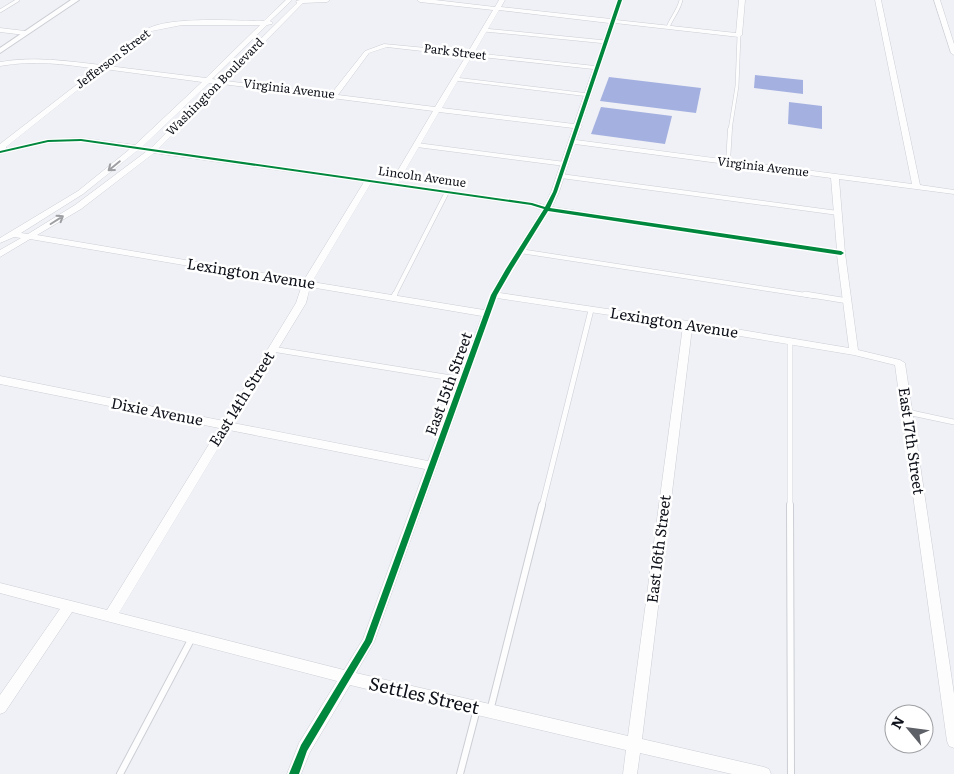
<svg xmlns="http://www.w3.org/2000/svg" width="954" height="774" viewBox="0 0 954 774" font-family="Literata,serif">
  <rect width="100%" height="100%" fill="#f0f1f6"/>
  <g fill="#a4b1e0">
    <path d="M 755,75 L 803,80 L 803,94 L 754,88 Z"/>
    <path d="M 609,77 L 701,88 L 696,113 L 600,101 Z"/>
    <path d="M 789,102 L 822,106 L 822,129 L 788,124 Z"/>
    <path d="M 601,107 L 672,116 L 665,144 L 591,134 Z"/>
  </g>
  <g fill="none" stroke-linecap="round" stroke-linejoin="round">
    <g stroke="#cbced4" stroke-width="4">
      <g id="service-far3">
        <path d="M 0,11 L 18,0"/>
        <path d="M 668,27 C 672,17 679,10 681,0"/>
        <path d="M 484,30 L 606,42"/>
        <path d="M 455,79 L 589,95"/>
        <path d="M 730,130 L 737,86 L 739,35"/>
      </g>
    </g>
    <g stroke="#cbced4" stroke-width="5">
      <g id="service-far2">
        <path d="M 417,145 L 565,164"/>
        <path d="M 728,162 L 730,129"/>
        <path d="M 561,176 L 838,213"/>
        <path d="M 520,251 L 813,296"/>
        <path d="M 394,296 L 447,192"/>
      </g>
    </g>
    <g stroke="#cbced4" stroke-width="6">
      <g id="service-far1">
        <path d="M 805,294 L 848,301"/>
        <path d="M 393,298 L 395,294"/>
        <path d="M 790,341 L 790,506"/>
        <path d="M 272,349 L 464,380"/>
        <path d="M 907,412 L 954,422"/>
        <path d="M 542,506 L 591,310"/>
      </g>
    </g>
    <g stroke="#cbced4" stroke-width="8">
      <g id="service">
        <path d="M 790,505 L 791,774"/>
        <path d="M 490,711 L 542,505"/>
        <path d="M 120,774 L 192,638"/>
        <path d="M 460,774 L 477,709"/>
      </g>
    </g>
    <g stroke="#cbced4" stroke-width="1">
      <g id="minor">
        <path d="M 286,0 L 292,0 L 270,21 L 273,23 L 272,24 L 267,25 L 212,79 L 219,80 L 297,3 L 296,1 L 300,0 L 330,0 L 327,2 L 303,3 L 226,81 L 331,94 L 365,51 L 384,44 L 468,52 L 493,10 L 420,2 L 417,0 L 435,0 L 495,7 L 499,0 L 505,0 L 501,7 L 611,19 L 617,0 L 623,0 L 616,20 L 736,33 L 739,0 L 745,0 L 742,35 L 739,37 L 615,23 L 581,125 L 582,127 L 580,129 L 576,140 L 912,184 L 875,0 L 881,0 L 920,185 L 954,190 L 954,194 L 839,179 L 845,253 L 858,350 L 900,360 L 905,363 L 954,694 L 954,748 L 949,746 L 947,741 L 895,365 L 854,355 L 692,328 L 642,739 L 764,767 L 769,769 L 771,774 L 732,774 L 640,753 L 637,774 L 623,774 L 626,750 L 350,685 L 310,752 L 301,774 L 287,774 L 299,743 L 337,681 L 72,612 L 5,712 L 0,714 L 0,695 L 60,609 L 0,593 L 0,583 L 107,610 L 219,428 L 0,384 L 0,376 L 224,421 L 296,303 L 302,285 L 30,239 L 0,257 L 0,250 L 21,238 L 14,237 L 0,243 L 0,238 L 78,191 L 130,149 L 81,142 L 48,143 L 0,154 L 0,144 L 97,69 C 64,64 33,60 0,66 L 0,62 C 34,56 67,61 101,65 C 116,54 131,39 147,29 C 170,16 236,21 264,21 ZM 499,10 L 609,23 L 595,66 L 474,53 ZM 182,25 L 260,25 L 206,78 L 108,66 L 152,31 ZM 387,47 L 466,56 L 435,107 L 338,95 L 369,53 ZM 472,56 L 593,69 L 574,124 L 442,108 ZM 104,69 L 202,82 L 135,145 L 81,138 L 48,139 L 6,149 L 6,147 ZM 209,83 L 216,83 L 151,148 L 142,147 ZM 222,84 L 433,111 L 391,182 L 158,149 ZM 439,112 L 573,128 L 551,192 L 545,205 L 532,202 L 398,183 ZM 575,144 L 831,178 L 837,250 L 552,207 L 559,192 ZM 138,150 L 147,151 L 75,205 L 28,234 L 21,233 L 83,194 ZM 154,153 L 364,182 L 304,280 L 37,235 L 81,209 ZM 371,183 L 531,206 L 542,210 L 497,282 L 484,310 L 312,282 ZM 549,212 L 837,255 L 849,348 L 688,321 L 500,293 ZM 310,287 L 482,316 L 428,461 L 233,423 L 306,303 ZM 497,298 L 683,326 L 628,736 L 356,673 L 374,642 ZM 229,430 L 425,469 L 363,639 L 344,670 L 119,613 Z"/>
        <path d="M 934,0 L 940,0 L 954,44 L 954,55 L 951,53 Z"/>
        <path d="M 0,28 L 25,31 L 28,33 L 25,35 L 0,32 Z"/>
      </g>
    </g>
    <g stroke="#cbced4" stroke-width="2">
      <path id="tertiary" d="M 71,0 L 79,0 L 0,53 L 0,48 Z"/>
    </g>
    <use href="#service-far3" stroke="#fdfdfe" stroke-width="3"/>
    <use href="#service-far2" stroke="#fdfdfe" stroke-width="4"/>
    <use href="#service-far1" stroke="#fdfdfe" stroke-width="5"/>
    <use href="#service" stroke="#fdfdfe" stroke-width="6"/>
    <use href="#minor" fill="#fdfdfe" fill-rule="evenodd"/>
    <use href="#tertiary" fill="#fdfdfe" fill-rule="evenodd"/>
    <g stroke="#fff" stroke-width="3">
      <path id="cycleway" d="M 618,0 L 622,0 L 557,192 L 550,208 L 841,251 L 844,253 L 841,255 L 548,211 L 512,269 L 497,295 L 372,642 L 307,751 L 299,774 L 289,774 L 301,745 L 365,640 L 491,295 L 506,269 L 544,209 L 531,205 L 81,141 L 48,142 L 0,153 L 0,151 L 48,140 L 81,139 L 532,203 L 545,207 L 553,192 Z"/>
    </g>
    <use href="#cycleway" fill="#00873e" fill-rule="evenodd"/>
  </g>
  <defs><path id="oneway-shaft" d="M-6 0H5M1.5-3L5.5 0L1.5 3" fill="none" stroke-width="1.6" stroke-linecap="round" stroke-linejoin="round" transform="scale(1.25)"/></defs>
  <g stroke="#9e9fa3">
    <use href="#oneway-shaft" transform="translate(114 166) rotate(141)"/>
    <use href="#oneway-shaft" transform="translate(57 220) rotate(-32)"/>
  </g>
  <g text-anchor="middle" stroke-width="5" stroke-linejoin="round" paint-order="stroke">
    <g font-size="12" fill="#0f121a" stroke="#fff">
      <text transform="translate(455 52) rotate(7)" y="4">Park Street</text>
      <text transform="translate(113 59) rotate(-37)" y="4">Jefferson Street</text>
      <text transform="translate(215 87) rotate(-45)" y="4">Washington Boulevard</text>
      <text transform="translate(289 89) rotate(7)" y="4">Virginia Avenue</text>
      <text transform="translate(763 167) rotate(7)" y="4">Virginia Avenue</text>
      <text transform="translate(422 177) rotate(8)" y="4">Lincoln Avenue</text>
    </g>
    <g font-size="15" fill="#0f121a" stroke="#fff">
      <text transform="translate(251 274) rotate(9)" y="5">Lexington Avenue</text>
      <text transform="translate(674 323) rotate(9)" y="5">Lexington Avenue</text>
      <text transform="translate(449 384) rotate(-70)" y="5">East 15th Street</text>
      <text transform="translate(242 399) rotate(-58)" y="5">East 14th Street</text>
      <text transform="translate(157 412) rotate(11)" y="5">Dixie Avenue</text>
      <text transform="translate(911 441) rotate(82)" y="5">East 17th Street</text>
      <text transform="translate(659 549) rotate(-83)" y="5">East 16th Street</text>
    </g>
    <g font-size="18" fill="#0f121a" stroke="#fff">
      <text transform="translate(424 696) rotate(13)" y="6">Settles Street</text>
    </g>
  </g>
  <g transform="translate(909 729) rotate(299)"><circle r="24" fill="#ffffff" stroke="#9fa0a3"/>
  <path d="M0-4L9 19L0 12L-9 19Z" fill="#5e6067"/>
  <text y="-8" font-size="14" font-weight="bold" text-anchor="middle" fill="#0f121a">N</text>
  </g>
</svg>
